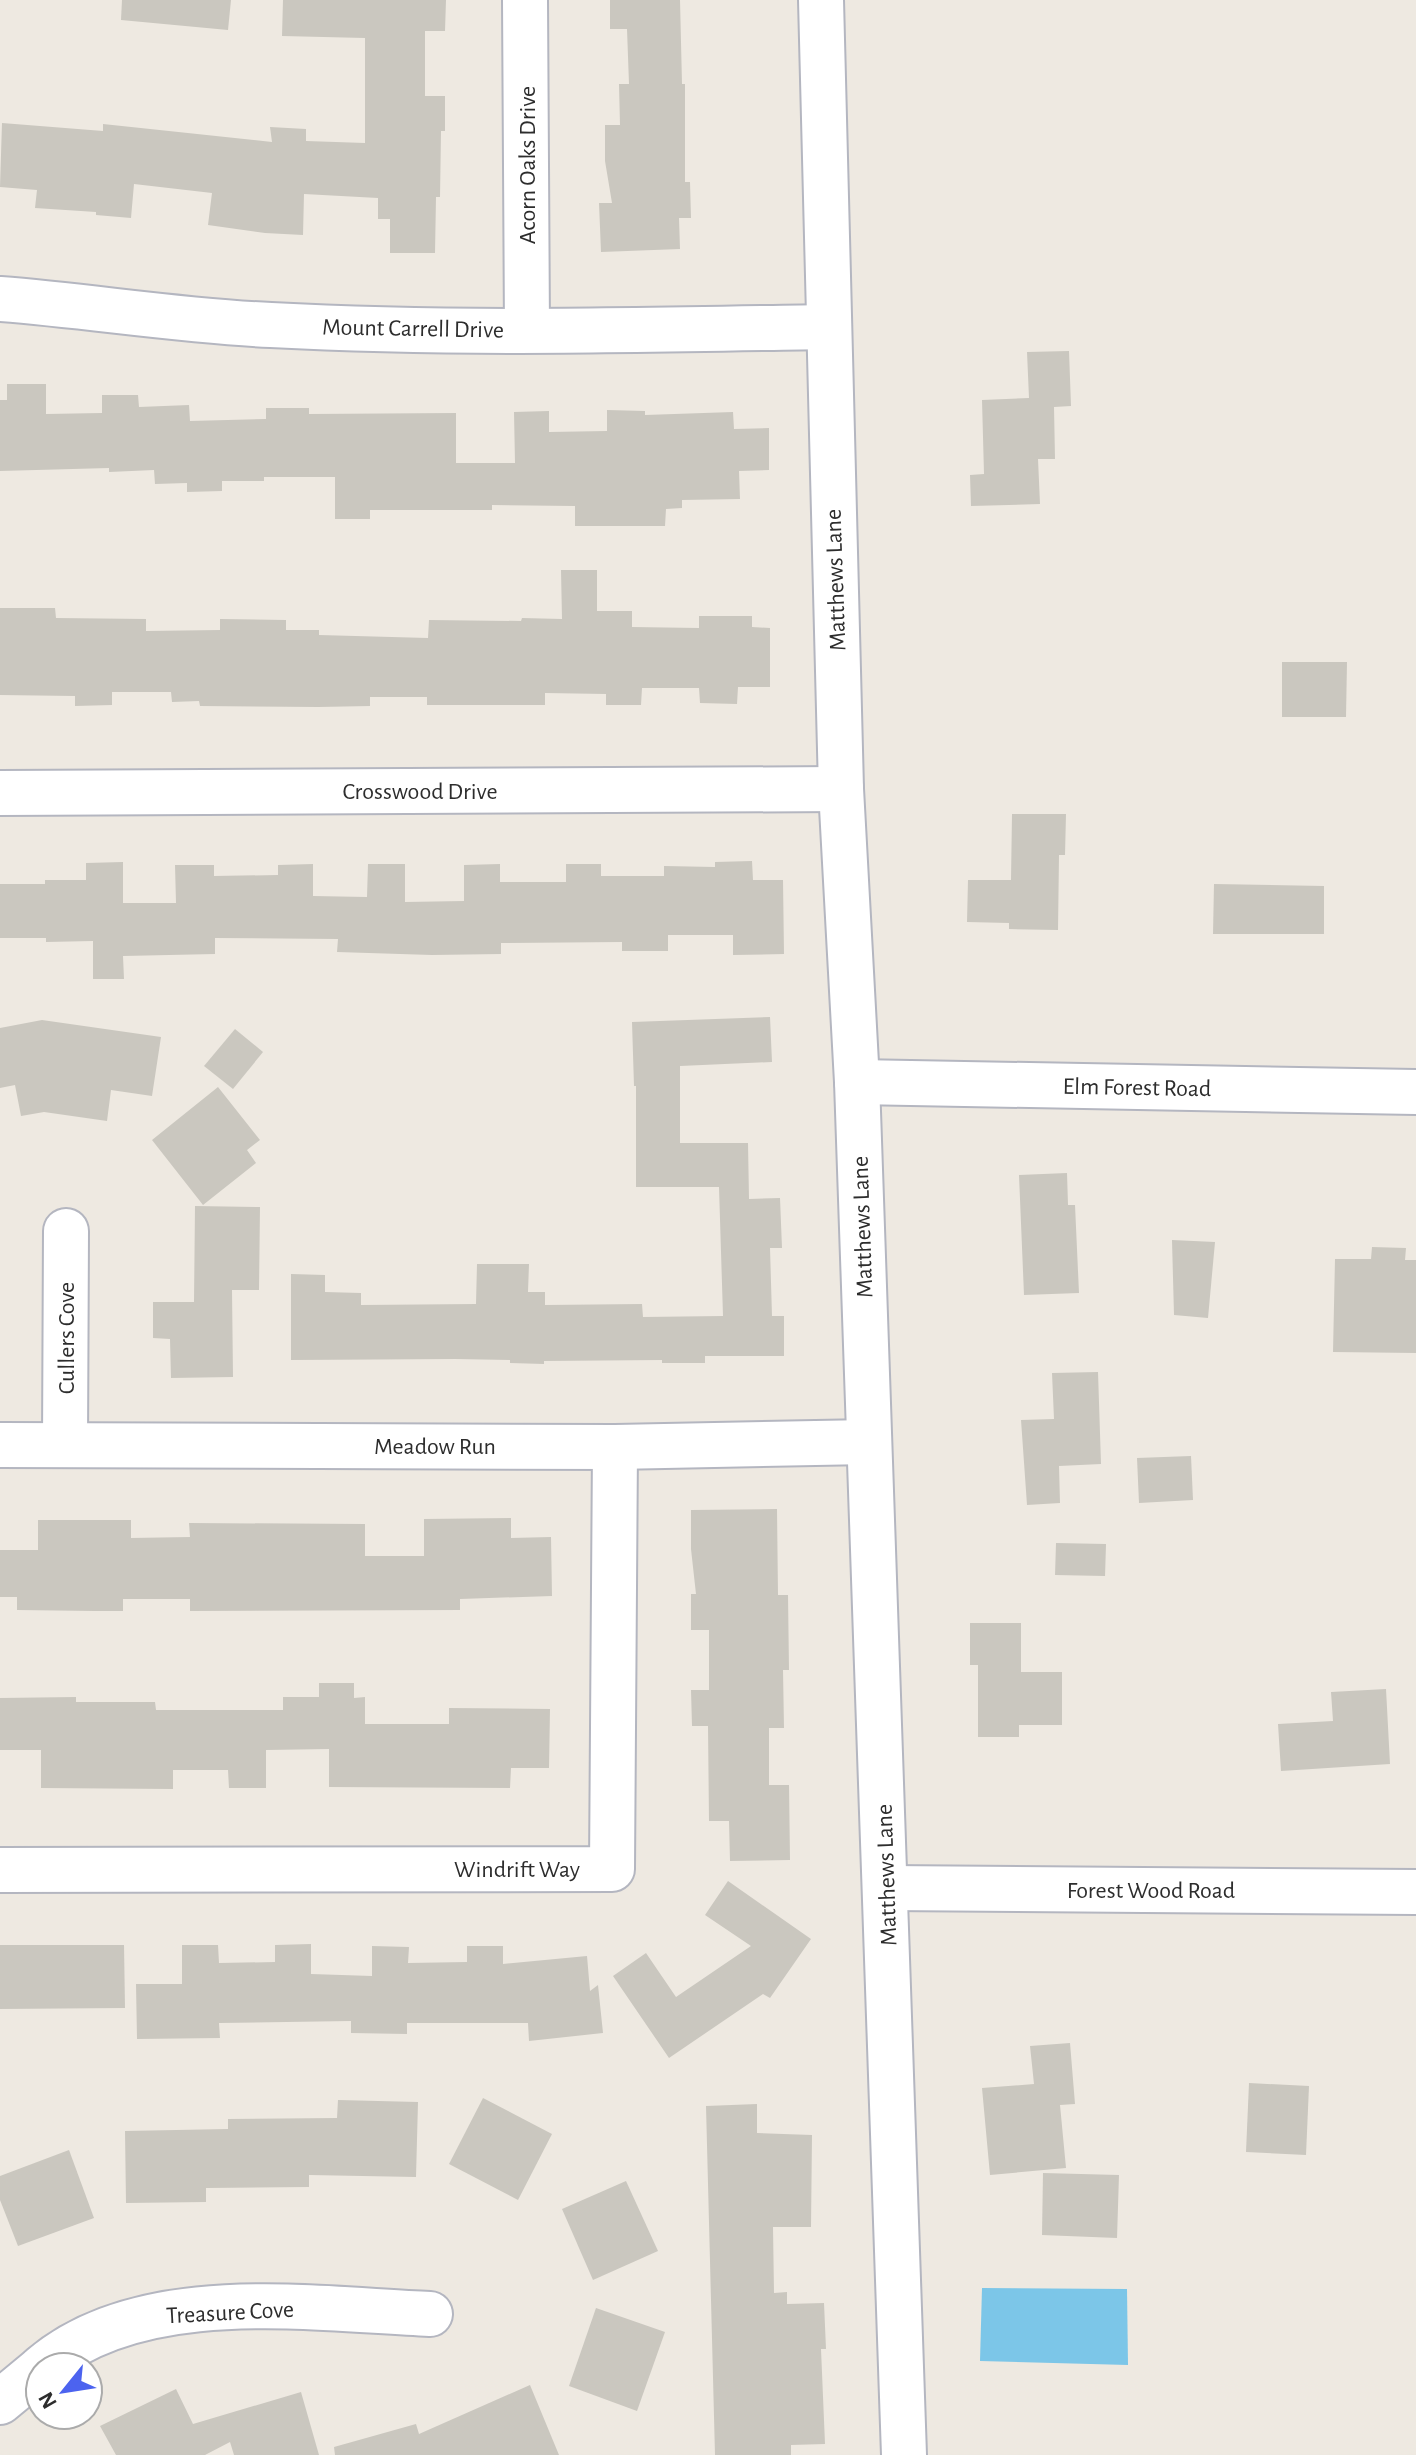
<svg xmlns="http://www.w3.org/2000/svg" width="1416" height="2455" viewBox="0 0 1416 2455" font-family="'Alegreya Sans',sans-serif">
  <rect width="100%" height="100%" fill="#eee9e1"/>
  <path fill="#7cc6e8" d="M 982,2288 L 1127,2289 L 1128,2365 L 980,2361 Z"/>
  <g fill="#cac7bf">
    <path d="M 122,0 L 231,0 L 228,30 L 121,20 Z"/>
    <path d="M 283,0 L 446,0 L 445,31 L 425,31 L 425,96 L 445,96 L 445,131 L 441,131 L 440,197 L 436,197 L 435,253 L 390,253 L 390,219 L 378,219 L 378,198 L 304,194 L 303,235 L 265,233 L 208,225 L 212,193 L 134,184 L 131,218 L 96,215 L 96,212 L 35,208 L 37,190 L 0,187 L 2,123 L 103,131 L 103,124 L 272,142 L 270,127 L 306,129 L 306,141 L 365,143 L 365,38 L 282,36 Z"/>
    <path d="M 610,0 L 680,0 L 682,84 L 685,84 L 685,182 L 690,182 L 691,218 L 679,218 L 680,249 L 601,252 L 599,203 L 612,203 L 605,161 L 605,125 L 620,125 L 619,84 L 629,84 L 627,29 L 610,29 Z"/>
    <path d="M 1069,351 L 1071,406 L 1054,407 L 1055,459 L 1038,459 L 1040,504 L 971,506 L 970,475 L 984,474 L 982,400 L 1029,398 L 1027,352 Z"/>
    <path d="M 7,384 L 46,384 L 46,414 L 102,413 L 102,395 L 138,395 L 139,407 L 189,405 L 190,421 L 266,419 L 266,408 L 309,408 L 309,414 L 456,413 L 456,463 L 515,463 L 514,412 L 549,411 L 549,432 L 607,431 L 607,410 L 645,411 L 645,415 L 733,412 L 734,429 L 769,428 L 769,470 L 739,471 L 740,499 L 682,500 L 682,508 L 666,509 L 665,526 L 575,526 L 575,506 L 492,505 L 492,510 L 370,510 L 370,519 L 335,519 L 335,477 L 264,477 L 264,481 L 222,481 L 222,491 L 187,492 L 187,483 L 155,484 L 154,470 L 109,472 L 109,468 L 0,471 L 0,400 L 7,400 Z"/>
    <path d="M 561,570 L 597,570 L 597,611 L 632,611 L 632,627 L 699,628 L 699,616 L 752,616 L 752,627 L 770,628 L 770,687 L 738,687 L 737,704 L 700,703 L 699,688 L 642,688 L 641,705 L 606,705 L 606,694 L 545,693 L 545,705 L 427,705 L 427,697 L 370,697 L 370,706 L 318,707 L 200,706 L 199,701 L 172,702 L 171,692 L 112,692 L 112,705 L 75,706 L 75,696 L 0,695 L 0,608 L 55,608 L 56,618 L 146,619 L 146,631 L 220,630 L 220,619 L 286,620 L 286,630 L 319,630 L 319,635 L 428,638 L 429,620 L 521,621 L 522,618 L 562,619 Z"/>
    <path d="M 1282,662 L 1347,662 L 1346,717 L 1282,717 Z"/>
    <path d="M 1012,814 L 1066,814 L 1065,855 L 1059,855 L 1058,930 L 1009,929 L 1009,923 L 967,922 L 968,880 L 1011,880 Z"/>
    <path d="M 752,861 L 753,880 L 783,880 L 784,954 L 733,955 L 733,935 L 668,935 L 668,951 L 622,951 L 622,942 L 501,943 L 501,954 L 432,955 L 337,952 L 338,939 L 215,938 L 215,954 L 123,956 L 124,979 L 93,979 L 93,941 L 46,942 L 46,938 L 0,938 L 0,884 L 45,884 L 45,880 L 86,880 L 86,863 L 123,862 L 123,903 L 176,903 L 175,865 L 214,865 L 214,876 L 278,875 L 278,865 L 313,864 L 313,896 L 367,897 L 368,864 L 405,864 L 405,902 L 464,901 L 464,865 L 500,864 L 500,882 L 566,882 L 566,864 L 601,864 L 601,876 L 664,876 L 664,866 L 715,867 L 715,862 Z"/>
    <path d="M 1214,884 L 1324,886 L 1324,934 L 1213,934 Z"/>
    <path d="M 770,1017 L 772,1062 L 680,1066 L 680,1143 L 748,1143 L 749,1199 L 780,1198 L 782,1248 L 770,1248 L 772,1316 L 784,1316 L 784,1356 L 705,1356 L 705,1363 L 662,1363 L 662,1360 L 544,1361 L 544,1364 L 510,1363 L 510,1360 L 455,1359 L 291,1360 L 291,1274 L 325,1275 L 325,1292 L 361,1293 L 361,1305 L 476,1304 L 477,1264 L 529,1264 L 528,1292 L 545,1292 L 545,1305 L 642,1304 L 643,1317 L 723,1316 L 719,1187 L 636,1187 L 636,1086 L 634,1086 L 632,1022 Z"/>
    <path d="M 42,1020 L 161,1037 L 152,1096 L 111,1090 L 107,1121 L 44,1112 L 21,1116 L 15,1085 L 0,1088 L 0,1028 Z"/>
    <path d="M 235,1029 L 263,1052 L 233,1089 L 204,1066 Z"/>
    <path d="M 218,1087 L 260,1140 L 247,1150 L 256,1163 L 203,1205 L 152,1140 Z"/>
    <path d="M 1067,1173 L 1068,1205 L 1075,1205 L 1079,1293 L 1024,1295 L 1019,1175 Z"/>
    <path d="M 195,1206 L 260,1207 L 259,1290 L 232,1290 L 233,1377 L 171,1378 L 170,1339 L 153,1338 L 153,1302 L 194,1302 Z"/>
    <path d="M 1172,1240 L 1215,1242 L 1208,1318 L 1174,1315 Z"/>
    <path d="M 1372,1247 L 1406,1248 L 1405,1260 L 1416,1260 L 1416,1353 L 1333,1352 L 1335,1259 L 1371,1259 Z"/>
    <path d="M 1098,1372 L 1101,1464 L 1059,1466 L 1060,1503 L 1027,1505 L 1021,1420 L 1054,1419 L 1052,1373 Z"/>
    <path d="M 1191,1456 L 1193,1500 L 1139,1503 L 1137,1458 Z"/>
    <path d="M 777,1509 L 778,1595 L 788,1595 L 789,1670 L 783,1670 L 784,1728 L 769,1728 L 769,1785 L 789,1785 L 790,1860 L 730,1861 L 729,1821 L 709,1821 L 708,1726 L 692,1726 L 691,1690 L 709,1690 L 709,1630 L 691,1630 L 691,1594 L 696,1594 L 691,1549 L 691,1510 Z"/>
    <path d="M 511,1518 L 511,1538 L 551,1537 L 552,1596 L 460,1599 L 460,1610 L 190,1611 L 190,1599 L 123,1599 L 123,1611 L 95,1611 L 17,1610 L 17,1597 L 0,1597 L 0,1550 L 38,1550 L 38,1520 L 131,1520 L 131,1538 L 190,1537 L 189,1523 L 365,1524 L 365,1556 L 424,1556 L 424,1519 Z"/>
    <path d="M 1056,1543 L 1106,1544 L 1105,1576 L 1055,1575 Z"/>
    <path d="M 970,1623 L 1021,1623 L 1021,1672 L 1062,1672 L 1062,1725 L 1019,1725 L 1019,1737 L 978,1737 L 978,1665 L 970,1665 Z"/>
    <path d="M 319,1683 L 354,1683 L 354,1698 L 365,1697 L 365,1724 L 449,1724 L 449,1708 L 550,1709 L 549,1768 L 511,1768 L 510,1788 L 329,1787 L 329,1749 L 266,1750 L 266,1788 L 229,1788 L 228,1770 L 173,1770 L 173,1789 L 41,1788 L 41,1750 L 0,1750 L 0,1698 L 76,1697 L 76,1702 L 155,1702 L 156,1710 L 283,1710 L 283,1697 L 319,1697 Z"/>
    <path d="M 1386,1689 L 1390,1764 L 1281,1771 L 1278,1724 L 1333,1721 L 1331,1692 Z"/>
    <path d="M 728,1881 L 811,1939 L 770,1998 L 763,1994 L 669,2058 L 613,1976 L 646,1953 L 676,1997 L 751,1946 L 705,1915 Z"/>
    <path d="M 311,1944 L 311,1974 L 372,1976 L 372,1946 L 409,1947 L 408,1963 L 467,1962 L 467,1946 L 503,1946 L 503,1964 L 587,1956 L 590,1991 L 598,1985 L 603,2033 L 529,2041 L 528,2023 L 407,2023 L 407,2034 L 351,2033 L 351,2021 L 219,2023 L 220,2038 L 137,2039 L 136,1984 L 182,1984 L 182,1945 L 218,1945 L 219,1963 L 275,1962 L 275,1945 Z"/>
    <path d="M 0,1945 L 124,1945 L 125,2008 L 0,2009 Z"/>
    <path d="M 1070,2043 L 1075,2104 L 1060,2105 L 1066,2168 L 990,2175 L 982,2088 L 1034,2084 L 1030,2046 Z"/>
    <path d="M 1249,2083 L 1309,2086 L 1306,2155 L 1246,2152 Z"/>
    <path d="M 483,2098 L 552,2134 L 518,2200 L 449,2164 Z"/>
    <path d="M 338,2100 L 418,2102 L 416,2177 L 309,2175 L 309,2187 L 206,2188 L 206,2202 L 126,2203 L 125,2131 L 228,2129 L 228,2119 L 337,2118 Z"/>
    <path d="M 757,2104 L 757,2133 L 812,2135 L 811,2227 L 773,2227 L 774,2293 L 787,2292 L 787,2304 L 824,2303 L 826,2349 L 821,2349 L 825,2444 L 791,2445 L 791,2455 L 715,2455 L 706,2106 Z"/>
    <path d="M 69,2150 L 94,2218 L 18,2246 L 0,2200 L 0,2176 Z"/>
    <path d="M 1043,2173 L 1119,2175 L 1117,2238 L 1042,2235 Z"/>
    <path d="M 626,2181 L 658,2251 L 593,2280 L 562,2209 Z"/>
    <path d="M 596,2308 L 665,2332 L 637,2411 L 569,2386 Z"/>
    <path d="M 530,2385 L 559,2455 L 335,2455 L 334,2447 L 416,2424 L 419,2434 Z"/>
    <path d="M 176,2389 L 193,2424 L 301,2392 L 319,2455 L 234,2455 L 230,2442 L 205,2455 L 116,2455 L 100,2426 Z"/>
  </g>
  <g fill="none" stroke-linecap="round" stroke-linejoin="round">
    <g stroke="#b4b6c0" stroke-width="48">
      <g id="minor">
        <path d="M 525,0 L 527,330"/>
        <path d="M 821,0 L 841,789 L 857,1082 L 904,2455"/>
        <path d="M 0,299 C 91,306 180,321 271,325 C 456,335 642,330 828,327"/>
        <path d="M 0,793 L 841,789"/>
        <path d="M 857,1082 L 1416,1092"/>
        <path d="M 0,1445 L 615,1447 L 869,1442"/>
        <path d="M 65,1445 L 66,1231"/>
        <path d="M 0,1870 L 612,1869 L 615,1447"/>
        <path d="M 887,1888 L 1416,1892"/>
        <path d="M 42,2367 C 141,2283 310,2309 430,2314"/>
        <path d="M 0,2402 L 40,2369"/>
      </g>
    </g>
    <use href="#minor" stroke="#fff" stroke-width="44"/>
  </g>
  <g text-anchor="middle" stroke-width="7" stroke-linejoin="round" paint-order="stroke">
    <g font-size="24" fill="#2d2d2d" stroke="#fff">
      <text transform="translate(527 165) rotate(-90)" y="8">Acorn Oaks Drive</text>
      <text transform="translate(413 328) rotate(1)" y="8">Mount Carrell Drive</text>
      <text transform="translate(835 580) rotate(-92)" y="8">Matthews Lane</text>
      <text x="420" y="799">Crosswood Drive</text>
      <text transform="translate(1137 1087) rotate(1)" y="8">Elm Forest Road</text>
      <text transform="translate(862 1227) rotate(-92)" y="8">Matthews Lane</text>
      <text transform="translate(66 1338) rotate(-90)" y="8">Cullers Cove</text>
      <text x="435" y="1454">Meadow Run</text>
      <text x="517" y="1877">Windrift Way</text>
      <text transform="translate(886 1875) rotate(-92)" y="8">Matthews Lane</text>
      <text x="1151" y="1898">Forest Wood Road</text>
      <text transform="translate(230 2312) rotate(-3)" y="8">Treasure Cove</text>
    </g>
  </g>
  <g transform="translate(64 2391) rotate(240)"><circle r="38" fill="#ffffff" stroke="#ababab" stroke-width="2"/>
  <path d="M0-6L14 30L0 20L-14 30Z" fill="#4c63ef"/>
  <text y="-12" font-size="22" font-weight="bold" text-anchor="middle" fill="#2d2d2d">N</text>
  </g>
</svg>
